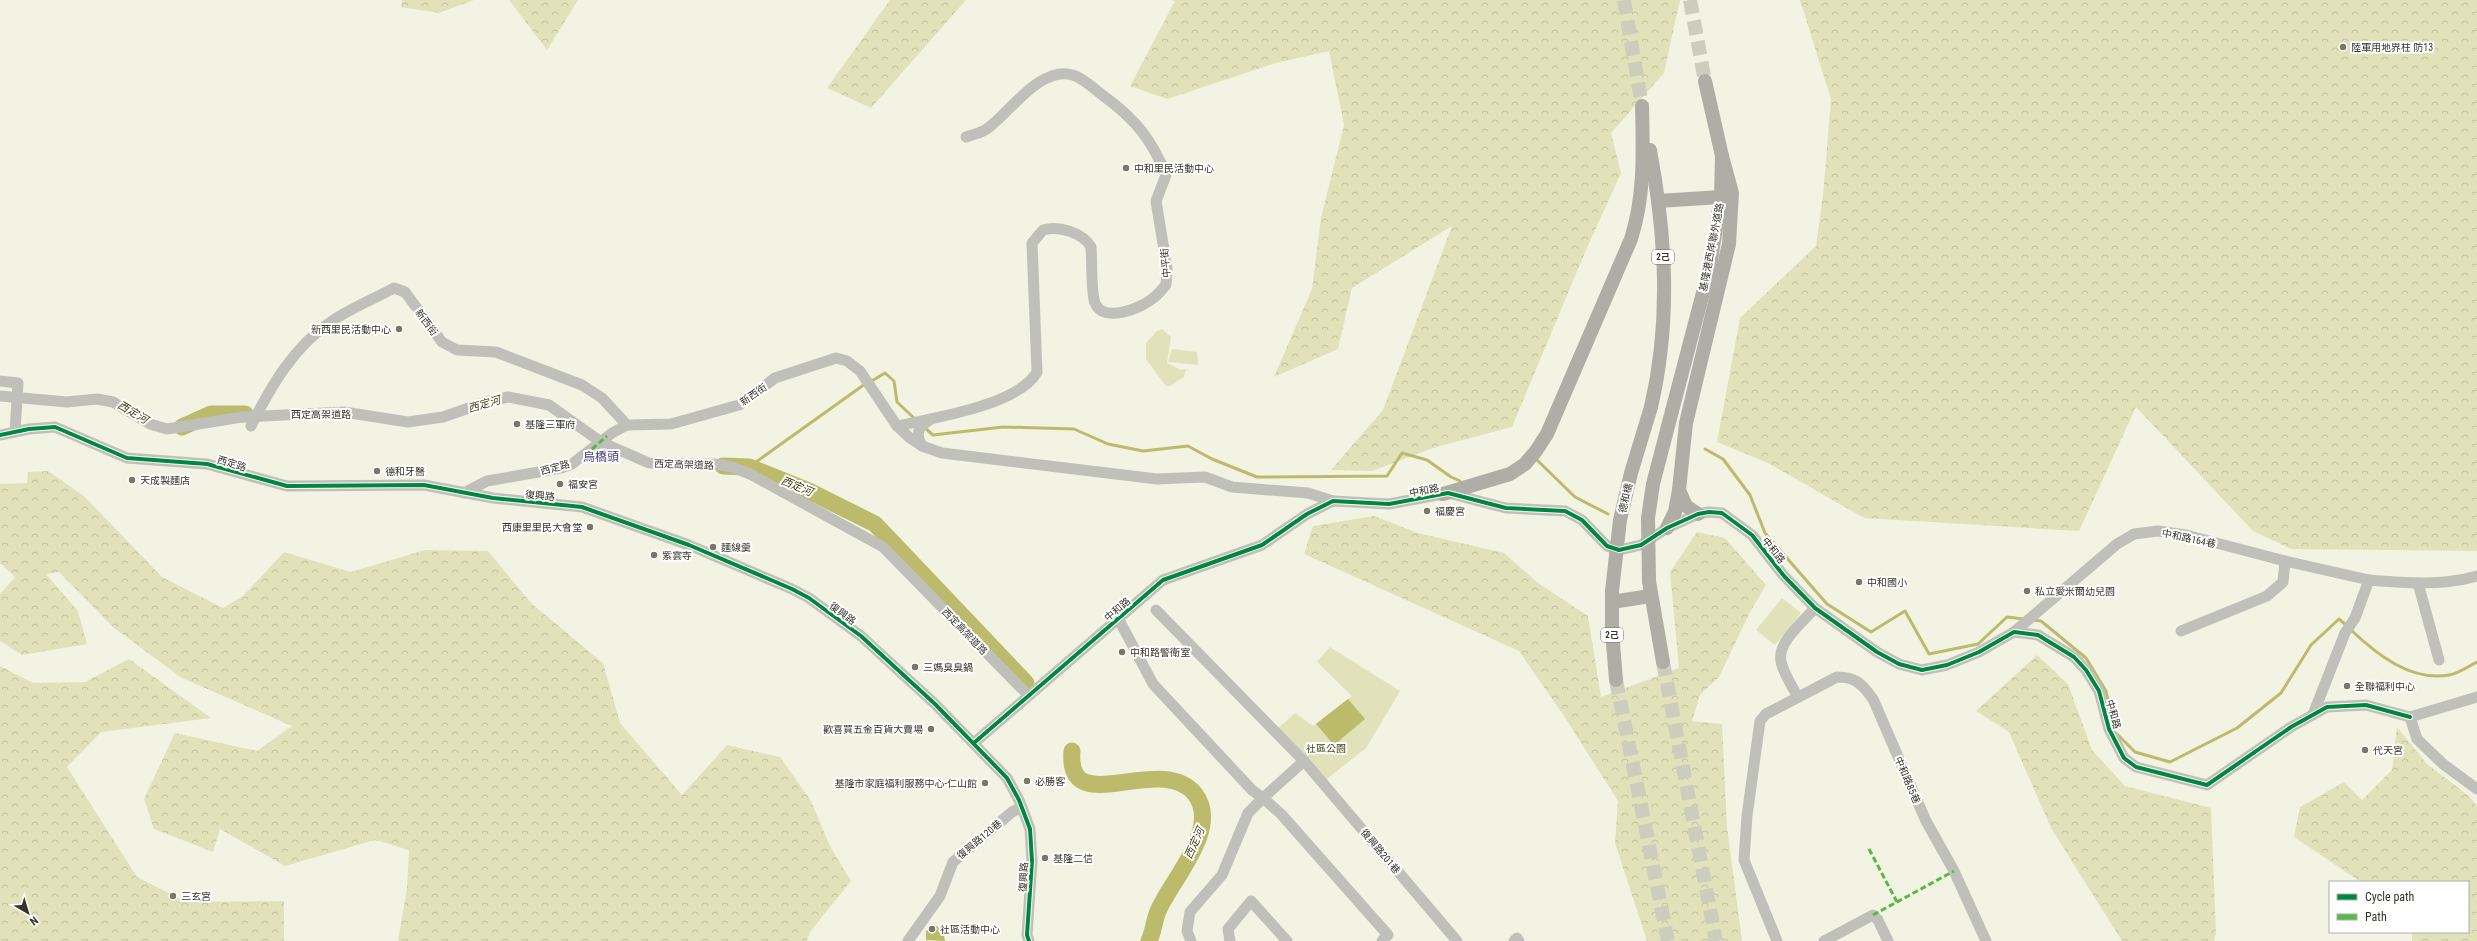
<svg xmlns="http://www.w3.org/2000/svg" width="2477" height="941" viewBox="0 0 2477 941" font-family="'Roboto Condensed','Noto Sans TC',sans-serif">
  <defs>
    <pattern id="forest-crowns" width="20" height="18" patternUnits="userSpaceOnUse"><rect width="20" height="18" fill="#e2e2ba"/><path d="M2 6a3 3 0 1 1 6 0M12 15a3 3 0 1 1 6 0" fill="none" stroke="#c2c2a0"/></pattern>
  </defs>
  <rect width="100%" height="100%" fill="#f3f3e3"/>
  <g fill="url(#forest-crowns)">
    <path d="M 402,0 L 474,0 L 439,13 L 401,7 Z"/>
    <path d="M 509,0 L 578,0 L 547,50 Z"/>
    <path d="M 890,0 L 966,0 L 871,108 L 827,88 Z"/>
    <path d="M 1171,0 L 1680,0 L 1664,73 L 1611,133 L 1621,173 L 1586,250 L 1512,427 L 1436,447 L 1372,471 L 1331,470 L 1383,410 L 1452,226 L 1352,288 L 1338,349 L 1274,377 L 1312,289 L 1321,218 L 1344,125 L 1329,51 L 1276,63 L 1167,99 L 1130,86 L 1175,1 Z"/>
    <path d="M 1800,0 L 2477,0 L 2477,551 L 2291,549 L 2253,531 L 2136,407 L 2079,531 L 1864,518 L 1768,463 L 1717,442 L 1740,318 L 1816,246 L 1823,195 L 1831,99 Z"/>
    <path d="M 48,471 L 84,496 L 162,577 L 223,608 L 243,596 L 284,552 L 351,572 L 425,550 L 488,551 L 531,603 L 603,663 L 620,723 L 682,795 L 727,745 L 780,757 L 811,801 L 830,846 L 851,881 L 810,932 L 807,941 L 398,941 L 407,888 L 409,850 L 375,840 L 285,866 L 220,829 L 213,852 L 154,829 L 144,799 L 175,733 L 257,751 L 292,726 L 182,678 L 114,628 L 59,572 L 46,574 L 78,611 L 87,644 L 22,655 L 0,641 L 0,594 L 15,577 L 0,563 L 0,484 L 27,483 L 28,472 Z"/>
    <path d="M 1374,516 L 1418,533 L 1504,553 L 1538,583 L 1588,616 L 1601,697 L 1679,668 L 1670,572 L 1697,532 L 1725,538 L 1766,585 L 1749,614 L 1719,677 L 1700,695 L 1692,721 L 1722,724 L 1727,827 L 1742,941 L 1647,941 L 1615,843 L 1618,801 L 1566,719 L 1519,651 L 1304,554 L 1313,526 Z"/>
    <path d="M 2037,655 L 2068,684 L 2092,750 L 2125,786 L 2211,808 L 2216,934 L 2214,941 L 2122,941 L 2051,828 L 2009,732 L 1976,711 Z"/>
    <path d="M 129,659 L 211,718 L 101,732 L 67,767 L 137,877 L 186,902 L 284,901 L 284,941 L 0,941 L 0,666 L 33,683 L 85,682 Z"/>
    <path d="M 2397,727 L 2427,764 L 2469,796 L 2477,806 L 2477,941 L 2412,941 L 2412,932 L 2468,932 L 2468,882 L 2361,882 L 2294,837 L 2300,807 L 2344,782 L 2362,800 L 2392,770 Z"/>
  </g>
  <g fill="#e2e2ba">
    <path d="M 1162,329 L 1171,337 L 1167,363 L 1181,370 L 1186,369 L 1184,377 L 1170,386 L 1166,386 L 1146,359 L 1146,343 L 1157,331 Z"/>
    <path d="M 1172,349 L 1197,352 L 1198,365 L 1168,362 Z"/>
    <path d="M 1782,598 L 1801,613 L 1775,645 L 1756,630 Z"/>
    <path d="M 1330,647 L 1400,691 L 1366,748 L 1323,782 L 1275,731 L 1295,713 L 1313,726 L 1352,696 L 1317,662 Z"/>
  </g>
  <g fill="#bcba6b">
    <path d="M 1348,699 L 1365,719 L 1334,745 L 1316,724 Z"/>
    <path d="M 934,925 L 943,929 L 945,941 L 926,940 L 926,931 Z"/>
  </g>
  <g fill="none" stroke-linecap="round" stroke-linejoin="round">
    <g stroke="#bcba6b" stroke-width="3">
      <path d="M 870,382 L 885,373 L 894,381 L 897,402 L 915,419"/>
      <path d="M 925,428 L 933,435 L 1003,427 L 1074,429 L 1108,444 L 1143,451 L 1188,446 L 1212,459 L 1257,477 L 1387,476 L 1402,453 L 1427,460 L 1451,477 L 1460,481"/>
      <path d="M 1705,449 L 1723,459 L 1750,495 L 1765,533 L 1827,604 L 1871,632 L 1905,611 L 1929,654 L 1978,644 L 2007,617 L 2024,619"/>
      <path d="M 1538,461 L 1575,497 L 1608,514"/>
      <path d="M 749,467 L 865,384"/>
      <path d="M 2033,620 L 2041,621 L 2086,658 L 2106,691 L 2113,722"/>
      <path d="M 2350,629 C 2376,654 2411,682 2449,675 C 2458,674 2469,666 2477,662"/>
      <path d="M 2117,734 L 2135,752 L 2170,762 L 2237,728 L 2281,693 L 2311,645 L 2339,619 L 2346,625"/>
    </g>
    <g stroke="#bcba6b" stroke-width="17">
      <path d="M 182,427 L 211,414 L 245,414"/>
      <path d="M 723,466 L 749,467 L 811,492 L 875,524 L 1026,683"/>
      <path d="M 1072,751 C 1066,822 1161,751 1195,794 C 1221,828 1173,878 1159,909 C 1154,919 1154,931 1149,941"/>
    </g>
    <g stroke="#cdcdbe" stroke-width="14" stroke-dasharray="14 7" stroke-linecap="butt">
      <path d="M 1624,0 L 1642,106"/>
      <path d="M 1690,0 L 1705,81"/>
      <path d="M 1663,662 L 1716,941"/>
      <path d="M 1616,680 L 1668,941"/>
    </g>
    <g stroke="#c0c0ba" stroke-width="11">
      <path d="M 0,381 L 18,383 L 15,432"/>
      <path d="M 251,426 C 271,386 294,346 332,321 C 351,308 374,299 394,288 L 405,292 L 442,342 L 457,350 L 496,352 L 582,385 L 602,398 L 627,425"/>
      <path d="M 897,426 C 933,418 1019,405 1037,372 L 1032,243 L 1043,230 C 1059,225 1083,233 1091,247 C 1092,259 1091,294 1095,303 C 1103,324 1142,308 1153,298 C 1158,295 1162,289 1166,285 L 1167,268 L 1156,201 L 1166,175 C 1152,140 1136,120 1105,97 C 1095,90 1085,79 1073,75 C 1041,65 1010,112 988,128 C 982,133 974,134 966,137"/>
      <path d="M 0,435 L 29,429 L 55,427 L 127,458 L 207,464 L 287,486 L 424,485 L 493,498 L 582,507 L 689,545 L 792,589 L 809,598 L 861,636 L 935,704 L 1007,778 L 1019,800 L 1030,829 L 1032,861 L 1027,935 L 1029,941"/>
      <path d="M 601,442 L 649,463 L 714,464 L 732,467 L 750,474 L 883,547 L 1028,695"/>
      <path d="M 922,446 C 915,433 918,427 931,419"/>
      <path d="M 464,493 L 487,481 L 561,468 L 572,464 L 612,433 L 627,425 L 671,424 L 739,405 L 775,378 L 836,358 L 847,361 L 860,371 L 897,426 L 910,438 L 922,446 L 942,453 L 1157,479 L 1205,477 L 1232,487 L 1308,493 L 1333,501"/>
      <path d="M 2418,583 L 2439,660"/>
      <path d="M 1156,610 L 1304,761 L 1457,941"/>
      <path d="M 1118,618 L 1153,684 L 1252,790 L 1263,798 L 1248,813 L 1222,875 L 1190,912 L 1187,931 L 1191,941"/>
      <path d="M 2181,631 L 2267,596 L 2283,582 L 2285,561"/>
      <path d="M 2014,632 L 2117,544 L 2134,534 L 2158,531 L 2186,535 L 2285,561 L 2369,580"/>
      <path d="M 1798,697 C 1792,686 1783,673 1781,661 C 1777,642 1804,621 1815,608"/>
      <path d="M 2314,712 L 2345,633 L 2355,618 L 2369,580 C 2405,583 2442,586 2477,576"/>
      <path d="M 2410,717 L 2417,739 L 2443,764 L 2477,789"/>
      <path d="M 2410,717 L 2477,697"/>
      <path d="M 975,742 L 1163,580 L 1262,545 L 1307,514 L 1333,501 L 1389,504 L 1448,493 L 1506,508 L 1565,511 L 1582,520 L 1607,546 L 1619,550 L 1641,545 L 1667,528 L 1698,514 L 1709,512 L 1722,513 L 1752,535 L 1784,576 L 1815,608 L 1877,652 L 1899,664 L 1922,670 L 1947,665 L 1979,652 L 2014,632 L 2038,635 L 2074,657 L 2086,670 L 2099,691 L 2109,729 L 2124,758 L 2136,767 L 2207,785 L 2291,727 L 2327,707 L 2366,705 L 2410,717"/>
      <path d="M 1304,761 L 1263,798 L 1281,814 L 1388,935 L 1382,941"/>
      <path d="M 908,941 L 940,896 L 953,862 L 1012,812 L 1022,807"/>
      <path d="M 1230,941 L 1228,929 L 1251,901 L 1287,941"/>
      <path d="M 1514,941 L 1517,938 L 1519,941"/>
      <path d="M 1777,941 L 1744,860 L 1747,816 L 1760,721 L 1766,714 L 1837,677 C 1856,677 1862,684 1873,699 L 1926,821 L 1954,871 L 1986,941"/>
      <path d="M 1824,941 L 1873,915 L 1878,920 L 1888,941"/>
    </g>
    <g stroke="#aeaea7" stroke-width="14">
      <path d="M 1650,150 C 1666,237 1671,321 1651,407"/>
      <path d="M 1658,201 L 1721,197"/>
      <path d="M 1672,411 L 1710,266 L 1721,197 L 1722,156 L 1705,81"/>
      <path d="M 1679,490 L 1686,506 L 1698,514"/>
      <path d="M 1443,494 L 1510,474 L 1525,464 L 1536,451 L 1547,434 L 1631,239 C 1645,195 1643,152 1642,106"/>
      <path d="M 1667,528 L 1675,512 L 1679,490 L 1686,423 L 1729,244 L 1732,193 L 1722,156"/>
      <path d="M 1649,581 L 1663,662"/>
      <path d="M 1612,591 L 1612,631 L 1616,680"/>
      <path d="M 1612,602 L 1650,596"/>
    </g>
    <path stroke="#c0c0ba" stroke-width="11" d="M 0,396 L 67,402 L 97,399 L 113,402 L 150,424 L 167,429 L 242,417 L 344,412 L 408,422 L 443,417 L 489,401 L 508,397 L 549,405 L 601,442"/>
    <g stroke="#aeaea7" stroke-width="14">
      <path d="M 1649,581 L 1648,518 L 1653,484 L 1672,411"/>
      <path d="M 1612,591 L 1620,520 L 1631,473 L 1651,407"/>
    </g>
    <g stroke="#58b947" stroke-width="3" stroke-dasharray="6 3" stroke-linecap="butt">
      <path d="M 592,449 L 607,436"/>
      <path d="M 1869,849 L 1897,902"/>
      <path d="M 1873,915 L 1954,871"/>
    </g>
    <g stroke="#fff" stroke-width="6">
      <g id="cycleway">
        <path d="M 0,435 L 29,429 L 55,427 L 127,458 L 207,464 L 287,486 L 424,485 L 493,498 L 582,507 L 689,545 L 792,589 L 809,598 L 861,636 L 935,704 L 1007,778 L 1019,800 L 1030,829 L 1032,861 L 1027,935 L 1029,941"/>
        <path d="M 975,742 L 1163,580 L 1262,545 L 1307,514 L 1333,501 L 1389,504 L 1448,493 L 1506,508 L 1565,511 L 1582,520 L 1607,546 L 1619,550 L 1641,545 L 1667,528 L 1698,514 L 1709,512 L 1722,513 L 1752,535 L 1784,576 L 1815,608 L 1877,652 L 1899,664 L 1922,670 L 1947,665 L 1979,652 L 2014,632 L 2038,635 L 2074,657 L 2086,670 L 2099,691 L 2109,729 L 2124,758 L 2136,767 L 2207,785 L 2291,727 L 2327,707 L 2366,705 L 2410,717"/>
      </g>
    </g>
    <use href="#cycleway" stroke="#00873e" stroke-width="4"/>
  </g>
  <g fill="#77776a" stroke="#fff" stroke-width="1.5">
    <circle cx="2343" cy="47" r="4"/>
    <circle cx="1126" cy="168" r="4"/>
    <circle cx="399" cy="329" r="4"/>
    <circle cx="517" cy="424" r="4"/>
    <circle cx="377" cy="471" r="4"/>
    <circle cx="132" cy="480" r="4"/>
    <circle cx="560" cy="484" r="4"/>
    <circle cx="1427" cy="511" r="4"/>
    <circle cx="590" cy="527" r="4"/>
    <circle cx="713" cy="547" r="4"/>
    <circle cx="654" cy="555" r="4"/>
    <circle cx="1859" cy="582" r="4"/>
    <circle cx="2027" cy="591" r="4"/>
    <circle cx="1122" cy="652" r="4"/>
    <circle cx="915" cy="667" r="4"/>
    <circle cx="2347" cy="686" r="4"/>
    <circle cx="931" cy="729" r="4"/>
    <circle cx="2365" cy="750" r="4"/>
    <circle cx="1027" cy="781" r="4"/>
    <circle cx="985" cy="783" r="4"/>
    <circle cx="1045" cy="858" r="4"/>
    <circle cx="173" cy="896" r="4"/>
    <circle cx="932" cy="929" r="4"/>
  </g>
  <g text-anchor="middle" stroke-width="4" stroke-linejoin="round" paint-order="stroke">
    <g fill="#fff" stroke="#717169" stroke-width="1">
      <rect x="1652" y="250" width="22" height="14" rx="3"/>
      <rect x="1601" y="628" width="22" height="14" rx="3"/>
    </g>
    <g font-size="9" font-weight="bold" fill="#343429">
      <text x="1663" y="260">2己</text>
      <text x="1612" y="638">2己</text>
    </g>
    <g font-size="10" fill="#343429" stroke="#fff" text-anchor="start">
      <text x="2351" y="51">陸軍用地界柱 防13</text>
      <text x="1134" y="172">中和里民活動中心</text>
      <text x="391" y="333" text-anchor="end">新西里民活動中心</text>
      <text x="525" y="428">基隆三軍府</text>
      <text x="385" y="475">德和牙醫</text>
      <text x="140" y="484">天成製麵店</text>
      <text x="568" y="488">福安宮</text>
      <text x="1435" y="515">福慶宮</text>
      <text x="582" y="531" text-anchor="end">西康里里民大會堂</text>
      <text x="721" y="551">麵線羹</text>
      <text x="662" y="559">紫雲寺</text>
      <text x="1867" y="586">中和國小</text>
      <text x="2035" y="595">私立愛米爾幼兒園</text>
      <text x="1130" y="656">中和路警衛室</text>
      <text x="923" y="671">三媽臭臭鍋</text>
      <text x="2355" y="690">全聯福利中心</text>
      <text x="923" y="733" text-anchor="end">歡喜買五金百貨大賣場</text>
      <text x="2373" y="754">代天宮</text>
      <text x="1035" y="785">必勝客</text>
      <text x="977" y="787" text-anchor="end">基隆市家庭福利服務中心-仁山館</text>
      <text x="1053" y="862">基隆二信</text>
      <text x="181" y="900">三玄宮</text>
      <text x="940" y="933">社區活動中心</text>
    </g>
    <g font-size="10" fill="#343429" stroke="#fff">
      <text transform="translate(1711 247) rotate(-79)" y="4">基隆港西岸聯外道路</text>
      <text transform="translate(1165 263) rotate(-95)" y="4">中平街</text>
      <text transform="translate(427 322) rotate(53)" y="4">新西街</text>
      <text transform="translate(753 394) rotate(-35)" y="4">新西街</text>
      <text x="321" y="418">西定高架道路</text>
      <text transform="translate(232 463) rotate(17)" y="4">西定路</text>
      <text transform="translate(684 464) rotate(2)" y="4">西定高架道路</text>
      <text transform="translate(555 467) rotate(-15)" y="4">西定路</text>
      <text transform="translate(1424 490) rotate(-11)" y="4">中和路</text>
      <text transform="translate(540 495) rotate(6)" y="4">復興路</text>
      <text transform="translate(1625 498) rotate(-77)" y="4">德和橋</text>
      <text transform="translate(2189 538) rotate(12)" y="4">中和路164巷</text>
      <text transform="translate(1774 550) rotate(52)" y="4">中和路</text>
      <text transform="translate(1117 609) rotate(-40)" y="4">中和路</text>
      <text transform="translate(843 613) rotate(37)" y="4">復興路</text>
      <text transform="translate(965 631) rotate(46)" y="4">西定高架道路</text>
      <text transform="translate(2114 714) rotate(74)" y="4">中和路</text>
      <text transform="translate(1908 780) rotate(67)" y="4">中和路85巷</text>
      <text transform="translate(979 839) rotate(-40)" y="4">復興路120巷</text>
      <text transform="translate(1381 851) rotate(50)" y="4">復興路201巷</text>
      <text transform="translate(1023 877) rotate(-87)" y="4">復興路</text>
    </g>
    <g font-size="10" fill="#47451a" stroke="#fff">
      <text x="1326" y="752">社區公園</text>
    </g>
    <g font-size="11" font-style="italic" fill="#434116" stroke="#fff">
      <text transform="translate(484 404) rotate(-16)" y="4">西定河</text>
      <text transform="translate(133 412) rotate(31)" y="4">西定河</text>
      <text transform="translate(797 486) rotate(23)" y="4">西定河</text>
      <text transform="translate(1194 843) rotate(-66)" y="4">西定河</text>
    </g>
    <g font-size="12" fill="#443c79" stroke="#fff">
      <text x="601" y="461">烏橋頭</text>
    </g>
  </g>
  <rect x="2329" y="881" width="140" height="52" fill="#ffffff" stroke="#aeaea9"/>
  <rect x="2337" y="894" width="20" height="6" fill="#00873e" stroke="#aeaea9"/>
  <text x="2365" y="901" font-size="12" fill="#343429">Cycle path</text>
  <rect x="2337" y="914" width="20" height="6" fill="#58b947" stroke="#aeaea9"/>
  <text x="2365" y="921" font-size="12" fill="#343429">Path</text>
  <g transform="translate(28 913) rotate(142)" stroke="#ffffff" stroke-width="3" paint-order="stroke">
  <path d="M0-3L7 15L0 10L-7 15Z" fill="#343429"/>
  <text y="-6" font-size="11" font-weight="bold" text-anchor="middle" fill="#343429">N</text>
  </g>
</svg>
